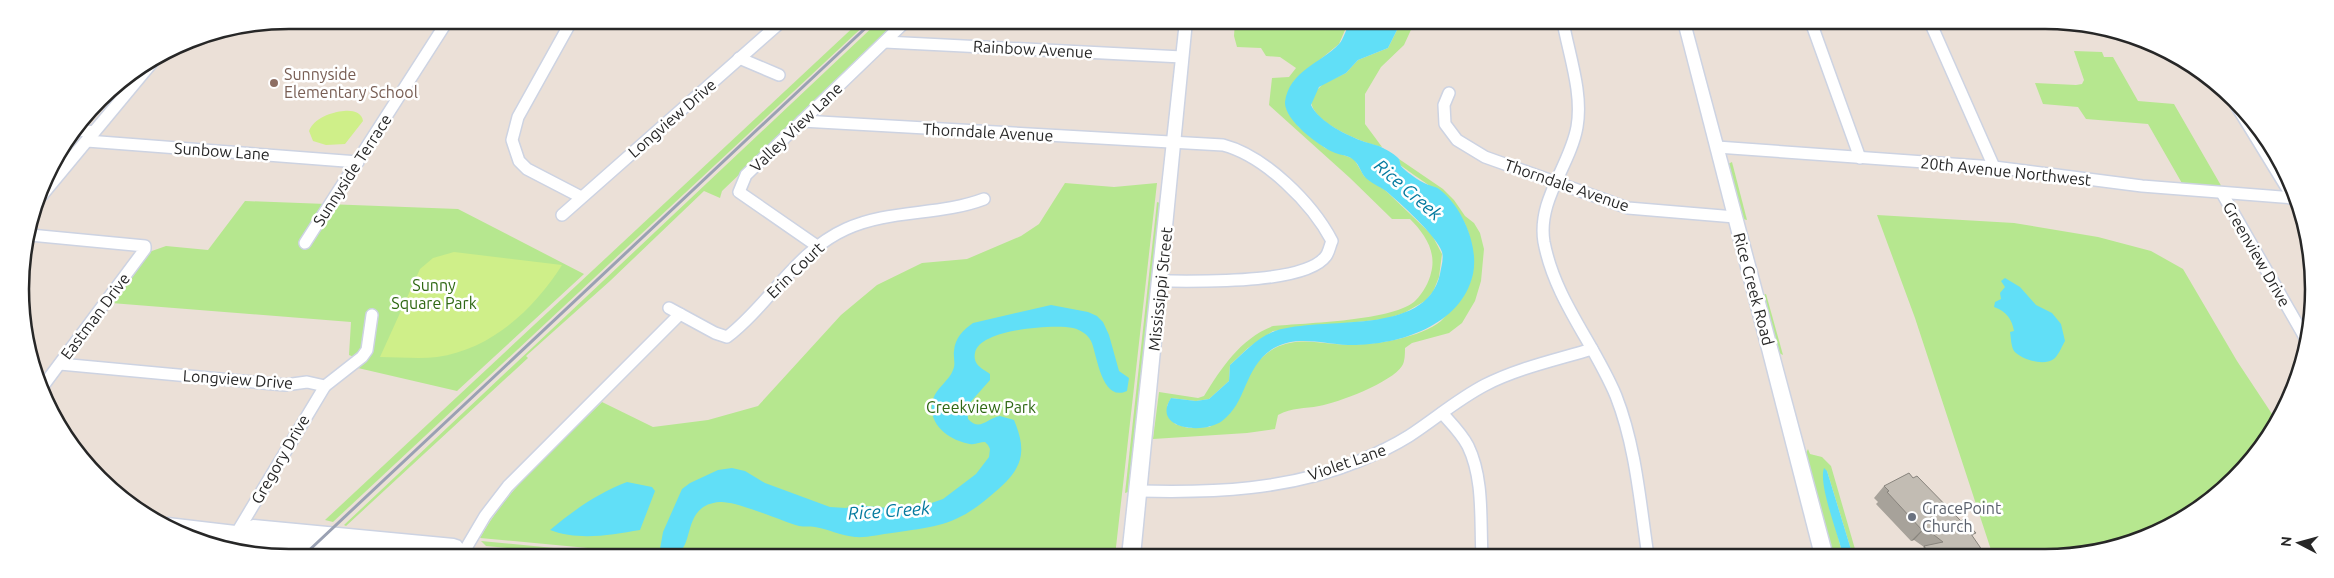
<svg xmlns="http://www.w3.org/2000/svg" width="2334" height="578" viewBox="0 0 2334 578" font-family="Ubuntu,sans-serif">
  <rect width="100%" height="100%" fill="#ebe0d7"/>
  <g fill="#b6e78f">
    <path d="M 860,21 L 869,21 L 333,522 L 325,520 Z"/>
    <path d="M 879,21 L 899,21 L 722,191 L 720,198 L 704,191 L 610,281 L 526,356 L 528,358 L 346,526 L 344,525 Z"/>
    <path d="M 1235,21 C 1248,21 1263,19 1275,21 C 1287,23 1286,31 1301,28 L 1302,21 L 1352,21 L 1345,30 L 1339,44 L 1294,81 L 1290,88 L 1286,108 L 1298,126 L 1325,148 L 1354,159 L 1364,176 L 1385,190 L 1432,235 L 1442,254 L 1439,277 L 1433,292 L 1425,301 L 1404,313 L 1385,319 L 1273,331 L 1248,348 L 1230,365 L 1229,381 L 1209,399 L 1196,401 L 1171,398 L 1167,406 L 1175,424 L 1188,428 L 1210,427 C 1227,404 1250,361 1275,348 C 1295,338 1314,342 1335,344 C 1365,347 1417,340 1441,321 C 1445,317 1449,311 1453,307 C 1464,296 1473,282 1473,267 C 1474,208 1441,195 1400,165 L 1399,159 L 1443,189 L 1454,200 L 1465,216 L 1474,223 L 1480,233 L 1484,249 L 1481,281 L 1475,301 L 1462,323 L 1449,333 L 1412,343 L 1405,348 C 1405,353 1405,362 1402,366 C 1392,382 1338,403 1319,406 C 1305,409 1292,407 1278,415 L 1275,429 L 1247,433 L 1153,439 L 1159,392 L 1198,398 L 1204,396 C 1221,368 1241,338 1273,326 C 1304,323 1396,321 1416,300 C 1423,293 1429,282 1431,273 C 1437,251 1424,233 1410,219 L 1392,219 L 1350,178 L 1269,105 L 1272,78 L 1289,77 L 1296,68 L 1280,57 L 1266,56 L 1261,48 L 1237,47 L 1234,36 Z"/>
    <path d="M 1404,21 L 1415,21 L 1404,45 L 1381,67 L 1365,94 L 1365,124 L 1382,147 C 1363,143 1312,123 1311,101 L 1315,92 L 1323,84 L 1346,73 L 1358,60 L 1388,48 L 1397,30 Z"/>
    <path d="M 2074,51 L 2102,52 L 2104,57 L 2113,57 L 2138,101 L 2174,104 L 2223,189 L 2183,185 L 2148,124 L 2086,119 L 2078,107 L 2043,104 L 2035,83 L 2076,85 L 2082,84 L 2084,80 Z"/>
    <path d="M 1732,162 L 1747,220 L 1743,219 L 1728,164 Z"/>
    <path d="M 1065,183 L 1114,187 L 1157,183 L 1115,556 L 673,556 L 480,538 C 509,485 560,444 602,402 L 653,427 L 708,420 L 758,406 L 841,315 L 877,285 L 922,263 L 967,259 L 1021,236 L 1039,224 Z"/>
    <path d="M 245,201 L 458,209 L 584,274 L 457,391 L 345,365 L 354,357 L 349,355 L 351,322 L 111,303 L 149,252 L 166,246 L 208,250 Z"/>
    <path d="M 1157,202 L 1160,203 L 1128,492 L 1125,493 Z"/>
    <path d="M 1877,215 L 2014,223 L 2098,237 L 2151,251 L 2183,269 L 2237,361 L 2274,417 L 2278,419 L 2235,479 L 2164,530 L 2080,556 L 1993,556 L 1915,318 Z"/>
    <path d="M 1766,294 L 1783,355 L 1779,353 L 1763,295 Z"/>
    <path d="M 1808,449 L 1810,454 L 1822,457 L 1831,466 L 1857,556 L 1853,556 L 1827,471 L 1824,483 L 1843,556 L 1833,556 L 1806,453 Z"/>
    <path d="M 481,541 L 636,556 L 595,556 L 486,546 Z"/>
  </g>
  <g fill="#cfef89">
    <path d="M 344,111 C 352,110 362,112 363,121 L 345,144 L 326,145 L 313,141 L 309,131 C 314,118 332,112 344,111 Z"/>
    <path d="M 454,252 L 562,265 C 534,309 492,349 437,357 C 419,359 399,357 380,357 L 420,269 L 433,258 Z"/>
  </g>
  <g fill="#61dff7">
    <path d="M 1352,21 L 1404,21 L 1397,30 L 1388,48 L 1358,60 L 1346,73 L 1319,87 L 1311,105 C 1319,122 1348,136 1365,142 C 1371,144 1378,145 1383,148 C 1387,150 1396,155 1399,159 C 1400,161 1400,164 1401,166 C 1406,172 1422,183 1429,185 C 1433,187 1435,186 1439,189 C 1462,206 1479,246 1473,274 C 1461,327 1396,346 1348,345 C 1323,344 1297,335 1274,348 C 1243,367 1248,402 1222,421 C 1203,435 1151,429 1171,398 L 1196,401 L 1209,399 L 1229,381 L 1230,365 C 1243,353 1258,337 1275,331 C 1322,315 1426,338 1440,274 C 1441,267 1444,259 1442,252 C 1437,236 1400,203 1386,191 C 1379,186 1370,183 1364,176 C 1360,170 1358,162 1351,158 C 1346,155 1339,155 1333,152 C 1319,146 1284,120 1285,102 C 1289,71 1321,63 1339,44 C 1344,39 1345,29 1352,21 Z"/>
    <path d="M 2005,278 L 2020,287 L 2036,305 L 2052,313 L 2061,324 L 2065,341 C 2062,346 2059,354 2055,358 C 2045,367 2022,360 2014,351 C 2011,346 2011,338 2010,332 L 2014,331 C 2012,319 2006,311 1994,307 L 1995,302 L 2001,299 L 2000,293 L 2005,287 L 2001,281 Z"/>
    <path d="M 1051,305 L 1088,312 L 1097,316 L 1103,322 L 1109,335 L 1119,371 L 1129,378 L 1127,391 C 1101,403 1097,353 1091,341 C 1087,334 1081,330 1073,328 C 1054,324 979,329 975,353 C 974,357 975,361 977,364 C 980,368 986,371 990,374 L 990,380 L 967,406 L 968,419 C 980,432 987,418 1000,416 L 1014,420 C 1028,453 1022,469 995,492 C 958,525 940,526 892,533 C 881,534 867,538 855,537 C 842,536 828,529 815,527 C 810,526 804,527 799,526 C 781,521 737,501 720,502 C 673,505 703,568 660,549 L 663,532 L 682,489 L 690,483 L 718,470 L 732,468 L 745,471 L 765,483 L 830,507 L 846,508 L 855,505 L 889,508 L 901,505 L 917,508 L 943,499 L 976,474 L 989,457 L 990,449 L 988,445 L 985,442 C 980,442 975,445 970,444 C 948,440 926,423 933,399 C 937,387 949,381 953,370 C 956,364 953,357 954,351 C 955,338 963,330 973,323 Z"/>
    <path d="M 1824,468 L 1827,471 L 1853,556 L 1843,556 C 1839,536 1818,485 1824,468 Z"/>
    <path d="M 627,482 L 652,487 L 655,491 L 640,530 C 610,535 579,541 550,530 C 574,510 598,493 627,482 Z"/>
  </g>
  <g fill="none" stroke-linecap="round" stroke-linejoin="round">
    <g stroke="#cdd3e2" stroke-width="14">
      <g id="street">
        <path d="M 572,20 L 518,117 L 512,140 L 519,161 L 527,169 L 581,197"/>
        <path d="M 1563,22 C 1569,55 1583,93 1577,127 C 1570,166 1537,200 1544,242 C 1555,300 1594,343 1616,396 C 1636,447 1640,503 1648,556"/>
        <path d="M 1811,22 L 1860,158"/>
        <path d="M 1930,22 L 1994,167"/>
        <path d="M 885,42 L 1182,57"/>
        <path d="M 739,58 L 779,75"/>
        <path d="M 1449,93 L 1444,105 L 1445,124 L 1457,140 L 1485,157 L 1628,208 L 1735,217"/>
        <path d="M 2236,105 L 2293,198"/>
        <path d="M 802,121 L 1223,145 C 1265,156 1312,203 1332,241 C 1330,245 1329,252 1326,256 C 1305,285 1194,281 1160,281"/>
        <path d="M 78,130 L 94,132"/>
        <path d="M 87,141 L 358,162"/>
        <path d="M 1717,147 L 1994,167 L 2142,186 L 2294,198"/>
        <path d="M 2222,193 L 2307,341"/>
        <path d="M 562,215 L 782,21"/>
        <path d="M 30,235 L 145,246 L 145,249 L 43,386"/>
        <path d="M 305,243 L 448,20"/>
        <path d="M 817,246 L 739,192 L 746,175 L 906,21"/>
        <path d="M 669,308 L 715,333 L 727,337 C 770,304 795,252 846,229 C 889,209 939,216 984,199"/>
        <path d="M 60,364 L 285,385 L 307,382 L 325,386 L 362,357 L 367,350 L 372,315"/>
        <path d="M 1442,413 C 1451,423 1462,434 1468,446 C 1484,479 1480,520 1482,556"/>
        <path d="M 1139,491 C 1213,493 1289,490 1359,461 C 1376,454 1393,446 1409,436 C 1435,419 1458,399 1485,385 C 1518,368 1556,360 1592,349"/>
        <path d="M 236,534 L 325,386"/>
        <path d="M 462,555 L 485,516 L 508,486 L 680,314"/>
      </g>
    </g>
    <g stroke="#cdd3e2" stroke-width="3">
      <g id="secondary">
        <path d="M 1180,21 L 1192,21 L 1140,556 L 1122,556 Z"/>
        <path d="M 1678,22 L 1690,22 L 1833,556 L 1815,556 Z"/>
        <path d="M 158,58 L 159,61 L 158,64 L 46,199 L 40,200 L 45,181 L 138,71 Z"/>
        <path d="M 168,518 L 236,526 L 253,520 L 454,539 L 460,541 L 471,555 L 451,556 L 450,555 L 378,548 L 387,550 L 390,556 L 301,556 L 246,550 L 232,541 L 201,538 L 160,524 L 162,521 Z"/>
      </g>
    </g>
    <use href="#street" stroke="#fff" stroke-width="11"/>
    <use href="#secondary" fill="#fff" fill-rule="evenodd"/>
    <path stroke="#9aa1b3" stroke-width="3" d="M 303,556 L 873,21"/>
  </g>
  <path fill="#a7a29a" d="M 1913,478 L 1961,521 L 1976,533 L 1972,536 L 1984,556 L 1915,556 L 1924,547 L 1914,540 L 1911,541 L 1876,504 L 1878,502 L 1874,498 L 1884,486 Z"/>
  <path fill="#88847d" d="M 1925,528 L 1914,540 L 1911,541 L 1922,530 Z"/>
  <path fill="#c2bcb3" stroke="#88847d" d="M 1909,473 L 1913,478 L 1917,476 L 1961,521 L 1963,519 L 1976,533 L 1971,534 L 1980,547 L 1984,556 L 1950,556 L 1949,555 L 1930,556 L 1924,546 L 1943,542 L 1925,528 L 1922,530 L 1887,492 L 1889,491 L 1884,486 Z"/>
  <circle fill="#8d6e63" stroke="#fff" stroke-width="2" cx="274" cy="83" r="5"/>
  <circle fill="#6b7280" stroke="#fff" stroke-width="2" cx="1912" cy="517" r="5"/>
  <g text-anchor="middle" stroke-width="5" stroke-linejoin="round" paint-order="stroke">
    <g font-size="16" fill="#272727" stroke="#fff">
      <text transform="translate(1033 49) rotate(3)" y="6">Rainbow Avenue</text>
      <text transform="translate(672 118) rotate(-41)" y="6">Longview Drive</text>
      <text transform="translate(796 127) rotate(-44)" y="6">Valley View Lane</text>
      <text transform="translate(988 132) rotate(3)" y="6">Thorndale Avenue</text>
      <text transform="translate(222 151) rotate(4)" y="6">Sunbow Lane</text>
      <text transform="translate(352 170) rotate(-57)" y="6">Sunnyside Terrace</text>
      <text transform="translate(2006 171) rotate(6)" y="6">20th Avenue Northwest</text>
      <text transform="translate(1567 185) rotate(19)" y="6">Thorndale Avenue</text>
      <text transform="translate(2257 254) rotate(60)" y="6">Greenview Drive</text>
      <text transform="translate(795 270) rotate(-44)" y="6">Erin Court</text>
      <text transform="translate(1160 289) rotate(-84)" y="6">Mississippi Street</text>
      <text transform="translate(1754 289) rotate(75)" y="6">Rice Creek Road</text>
      <text transform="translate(95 316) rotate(-53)" y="6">Eastman Drive</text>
      <text transform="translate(238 379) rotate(4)" y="6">Longview Drive</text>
      <text transform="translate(280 459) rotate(-60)" y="6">Gregory Drive</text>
      <text transform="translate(1347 462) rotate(-19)" y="6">Violet Lane</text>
    </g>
    <g font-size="16" fill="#785e54" stroke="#fff" text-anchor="start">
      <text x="284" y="80">Sunnyside<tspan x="284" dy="18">Elementary School</tspan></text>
    </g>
    <g font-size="16" fill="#2f6814" stroke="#fff">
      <text x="434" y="291">Sunny<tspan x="434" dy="18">Square Park</tspan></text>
      <text x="981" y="413">Creekview Park</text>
    </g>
    <g font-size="16" fill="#5b616d" stroke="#fff" text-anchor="start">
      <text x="1922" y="514">GracePoint<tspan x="1922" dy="18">Church</tspan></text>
    </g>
    <g font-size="18" font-style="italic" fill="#047a9f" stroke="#fff">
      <text transform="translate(1408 190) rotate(41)" y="6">Rice Creek</text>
      <text transform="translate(889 511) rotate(-4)" y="6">Rice Creek</text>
    </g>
  </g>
  <path d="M0 0H2334V578H0ZM289 29H2045A260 260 0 0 1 2305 289V289A260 260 0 0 1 2045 549H289A260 260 0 0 1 29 289V289A260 260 0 0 1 289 29Z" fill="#fff" fill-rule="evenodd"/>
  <path fill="none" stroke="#272727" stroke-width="2.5" d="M289 29H2045A260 260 0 0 1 2305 289V289A260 260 0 0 1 2045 549H289A260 260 0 0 1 29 289V289A260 260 0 0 1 289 29Z"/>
  <g transform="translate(2299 543) rotate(276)" stroke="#ffffff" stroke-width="4" paint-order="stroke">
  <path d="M0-4L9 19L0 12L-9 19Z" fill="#272727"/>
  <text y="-8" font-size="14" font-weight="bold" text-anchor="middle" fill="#272727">N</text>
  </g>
</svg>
